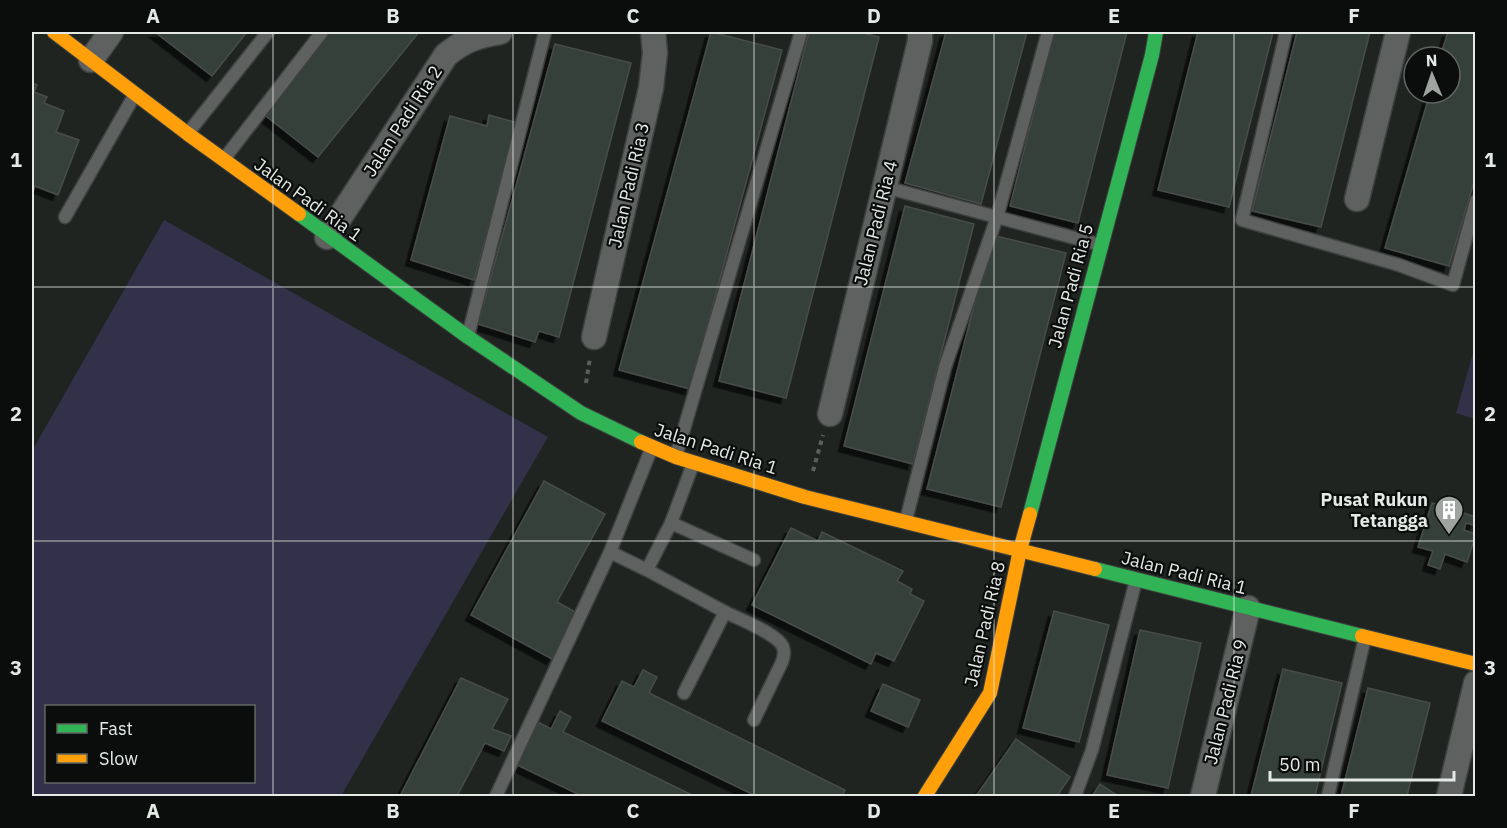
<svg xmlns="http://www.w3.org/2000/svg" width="1507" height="828" viewBox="0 0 1507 828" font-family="'IBM Plex Sans',sans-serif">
  <defs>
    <filter id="shadow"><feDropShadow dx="-5.5" dy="5.5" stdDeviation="0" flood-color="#0009"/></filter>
  </defs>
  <rect width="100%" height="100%" fill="#1f2421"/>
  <g fill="#333049" fill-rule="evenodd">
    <path d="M 164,220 L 548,437 L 341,796 L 32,796 L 32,451 ZM 46,706 L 254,706 L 254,782 L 46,782 Z"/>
    <path d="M 1475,346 L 1476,419 L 1475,419 L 1456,413 Z"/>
  </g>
  <g fill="#35403a" stroke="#484c4a" stroke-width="1.5" filter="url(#shadow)">
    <path d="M 155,32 L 247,32 L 212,76 Z"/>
    <path d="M 327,32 L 419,32 L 318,157 L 262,113 Z"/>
    <path d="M 711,32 L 782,50 L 690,389 L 619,370 Z"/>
    <path d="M 809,32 L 859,32 L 879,37 L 786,398 L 719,381 Z"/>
    <path d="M 946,32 L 1027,32 L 981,204 L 905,183 Z"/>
    <path d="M 1054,32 L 1127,32 L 1078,223 L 1010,206 Z"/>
    <path d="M 1198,32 L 1273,32 L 1229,207 L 1158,190 Z"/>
    <path d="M 1297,32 L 1370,32 L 1321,227 L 1252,211 Z"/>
    <path d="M 1448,32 L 1476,32 L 1476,175 L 1449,266 L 1385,248 L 1430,93 L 1450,93 L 1450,57 L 1440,57 Z"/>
    <path d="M 555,44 L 631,63 L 559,337 L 539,331 L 535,342 L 478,324 Z"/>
    <path d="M 32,83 L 37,85 L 34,92 L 47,97 L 44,103 L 64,111 L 56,132 L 79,140 L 58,195 L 35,186 L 32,194 Z"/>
    <path d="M 489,115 L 518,123 L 474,280 L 411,260 L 450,116 L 487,126 Z"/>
    <path d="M 905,206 L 974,224 L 913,464 L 844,446 Z"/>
    <path d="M 992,235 L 1066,253 L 1001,507 L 927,489 Z"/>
    <path d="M 544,481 L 605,514 L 557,602 L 577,613 L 552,659 L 471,615 Z"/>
    <path d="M 1432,503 L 1476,517 L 1474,525 L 1466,523 L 1464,530 L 1476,534 L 1467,562 L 1445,554 L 1440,569 L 1428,565 L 1433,551 L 1418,547 Z"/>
    <path d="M 791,528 L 818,541 L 822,532 L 903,571 L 897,581 L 912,589 L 910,594 L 924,601 L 894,661 L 876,653 L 871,664 L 752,605 Z"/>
    <path d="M 1054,611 L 1109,625 L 1079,742 L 1023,728 Z"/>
    <path d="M 1140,630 L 1201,643 L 1168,788 L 1107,775 Z"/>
    <path d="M 1283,669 L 1342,683 L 1315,796 L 1251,796 Z"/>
    <path d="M 643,670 L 657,677 L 649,693 L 845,790 L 842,796 L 756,796 L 602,721 L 622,681 L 634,687 Z"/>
    <path d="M 461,678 L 508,699 L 492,729 L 511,736 L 504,751 L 485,743 L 457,796 L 400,796 Z"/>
    <path d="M 883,684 L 920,700 L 908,727 L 871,711 Z"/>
    <path d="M 1368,688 L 1430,703 L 1407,796 L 1341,796 Z"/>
    <path d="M 560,711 L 571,717 L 563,732 L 694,796 L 582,796 L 517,765 L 538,722 L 551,729 Z"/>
    <path d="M 1016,739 L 1070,777 L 1057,796 L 976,796 Z"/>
    <path d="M 1100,784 L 1118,796 L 1092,796 Z"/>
  </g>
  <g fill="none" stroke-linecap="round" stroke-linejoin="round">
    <g stroke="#3d413f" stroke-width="15">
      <g id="lane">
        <path d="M 1286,32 L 1242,220 L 1399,265 L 1453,285 L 1476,201"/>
        <path d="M 188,133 L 268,32"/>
        <path d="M 224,159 L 322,32"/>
        <path d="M 885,187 L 1101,245"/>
        <path d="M 65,217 L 134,96"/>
        <path d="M 468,336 L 545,32"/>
        <path d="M 676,456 L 801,32"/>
        <path d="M 906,520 L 945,367 L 997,217 L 1048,32"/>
        <path d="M 671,523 L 754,560"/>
        <path d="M 610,552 L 652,447"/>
        <path d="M 647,570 L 725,612 L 684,693"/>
        <path d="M 725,612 C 739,619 778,634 783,647 C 785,653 784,657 782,662 L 754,720"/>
        <path d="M 496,796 L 610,552 L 647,570 L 671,523 L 693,464"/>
        <path d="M 1075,796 L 1092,750 L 1136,580"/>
        <path d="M 1328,796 L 1365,637"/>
      </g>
    </g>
    <g stroke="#3d413f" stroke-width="27">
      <g id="street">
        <path d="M 91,60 L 111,32"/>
        <path d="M 1357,199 L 1398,32"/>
        <path d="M 327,237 L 446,55 C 463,41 478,35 500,32"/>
        <path d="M 594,337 L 651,88 L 655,53 L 653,32"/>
        <path d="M 830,414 L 920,41 L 920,32"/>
        <path d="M 1203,796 L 1248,608"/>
        <path d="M 1449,796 L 1476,683"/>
      </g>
    </g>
    <g stroke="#3d413f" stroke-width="16">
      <g id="fast">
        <path d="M 299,214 L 468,337 L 581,413 L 641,442"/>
        <path d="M 1030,514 L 1152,55 L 1156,32"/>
        <path d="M 1095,569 L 1362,636"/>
      </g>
    </g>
    <g stroke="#3d413f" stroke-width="16">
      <g id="slow">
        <path d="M 54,32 L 188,134 L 299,214"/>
        <path d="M 641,442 L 676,457 L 805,497 L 1095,569"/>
        <path d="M 1362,636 L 1476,664"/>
        <path d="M 925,796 L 990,693 L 1020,550 L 1030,514"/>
      </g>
    </g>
    <g stroke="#5b5f5c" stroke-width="4" stroke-dasharray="4.5 4.5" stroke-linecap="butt">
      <path d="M 586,383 L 590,358"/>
      <path d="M 813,471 L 823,435"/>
    </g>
    <use href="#lane" stroke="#5f6160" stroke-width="12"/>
    <use href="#street" stroke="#5f6160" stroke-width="24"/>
    <use href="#fast" stroke="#30b455" stroke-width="14"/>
    <use href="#slow" stroke="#ff9f0a" stroke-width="14"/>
  </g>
  <path fill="none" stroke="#e4e9e6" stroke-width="1.5" stroke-opacity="0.55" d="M 273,32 L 273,796M 513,32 L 513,796M 754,32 L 754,796M 994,32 L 994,796M 1234,32 L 1234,796M 32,287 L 1476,287M 32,541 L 1476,541"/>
  <defs>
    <g id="building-pin" transform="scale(1.5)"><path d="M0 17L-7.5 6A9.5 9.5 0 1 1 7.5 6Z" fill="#9fa4a1" stroke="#0a0d0b"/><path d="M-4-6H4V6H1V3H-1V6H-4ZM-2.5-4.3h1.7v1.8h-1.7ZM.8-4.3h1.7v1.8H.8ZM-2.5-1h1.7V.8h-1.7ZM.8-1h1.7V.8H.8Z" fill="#fff"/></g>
  </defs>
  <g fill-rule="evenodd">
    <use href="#building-pin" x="1449" y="510"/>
  </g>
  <g text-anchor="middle" stroke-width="4.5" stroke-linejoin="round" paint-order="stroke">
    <g font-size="18" fill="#e4e9e6" stroke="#0a0d0b">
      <text transform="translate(403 121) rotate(-57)" y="6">Jalan Padi Ria 2</text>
      <text transform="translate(629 185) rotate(-77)" y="6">Jalan Padi Ria 3</text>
      <text transform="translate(308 200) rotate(36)" y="6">Jalan Padi Ria 1</text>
      <text transform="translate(876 223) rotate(-76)" y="6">Jalan Padi Ria 4</text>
      <text transform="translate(1071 286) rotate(-75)" y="6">Jalan Padi Ria 5</text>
      <text transform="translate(716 449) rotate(18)" y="6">Jalan Padi Ria 1</text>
      <text transform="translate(1184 573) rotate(14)" y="6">Jalan Padi Ria 1</text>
      <text transform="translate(985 624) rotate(-77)" y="6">Jalan Padi Ria 8</text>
      <text transform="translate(1226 702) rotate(-76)" y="6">Jalan Padi Ria 9</text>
    </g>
    <g font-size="18" font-weight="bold" fill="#e4e9e6" stroke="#0a0d0b" text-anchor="end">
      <text x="1428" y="506">Pusat Rukun<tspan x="1428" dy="21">Tetangga</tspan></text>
    </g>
  </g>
  <rect width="1507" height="828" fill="none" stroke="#0a0d0b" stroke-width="66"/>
  <rect x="45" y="705" width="210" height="78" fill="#0a0d0b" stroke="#616563" stroke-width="1.5"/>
  <rect x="57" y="724" width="30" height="9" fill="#30b455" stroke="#616563" stroke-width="1.5"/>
  <text x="99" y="735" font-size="18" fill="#e4e9e6">Fast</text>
  <rect x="57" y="754" width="30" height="9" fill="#ff9f0a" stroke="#616563" stroke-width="1.5"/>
  <text x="99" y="765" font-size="18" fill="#e4e9e6">Slow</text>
  <g transform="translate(1432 75) rotate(358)"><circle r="28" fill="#0a0d0b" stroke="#616563" stroke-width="1.5"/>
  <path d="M0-4.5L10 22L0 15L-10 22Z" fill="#9fa4a1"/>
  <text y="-9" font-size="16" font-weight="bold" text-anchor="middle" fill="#e4e9e6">N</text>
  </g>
  <path d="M1270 771v9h184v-9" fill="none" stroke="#e4e9e6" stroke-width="3"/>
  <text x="1279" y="771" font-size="18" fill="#e4e9e6" stroke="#0a0d0b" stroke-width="4.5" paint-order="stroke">50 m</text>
  <rect x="33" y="33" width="1441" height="762" fill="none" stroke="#e4e9e6" stroke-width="2"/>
  <g font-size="20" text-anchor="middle" font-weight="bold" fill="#e4e9e6">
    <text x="153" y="23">A</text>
    <text x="393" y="23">B</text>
    <text x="633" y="23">C</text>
    <text x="874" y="23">D</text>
    <text x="1114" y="23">E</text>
    <text x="1354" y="23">F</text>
    <text x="16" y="167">1</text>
    <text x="1490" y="167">1</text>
    <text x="16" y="421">2</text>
    <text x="1490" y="421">2</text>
    <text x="16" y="675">3</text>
    <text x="1490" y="675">3</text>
    <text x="153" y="818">A</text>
    <text x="393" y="818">B</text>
    <text x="633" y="818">C</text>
    <text x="874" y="818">D</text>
    <text x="1114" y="818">E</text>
    <text x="1354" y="818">F</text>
  </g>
</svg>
